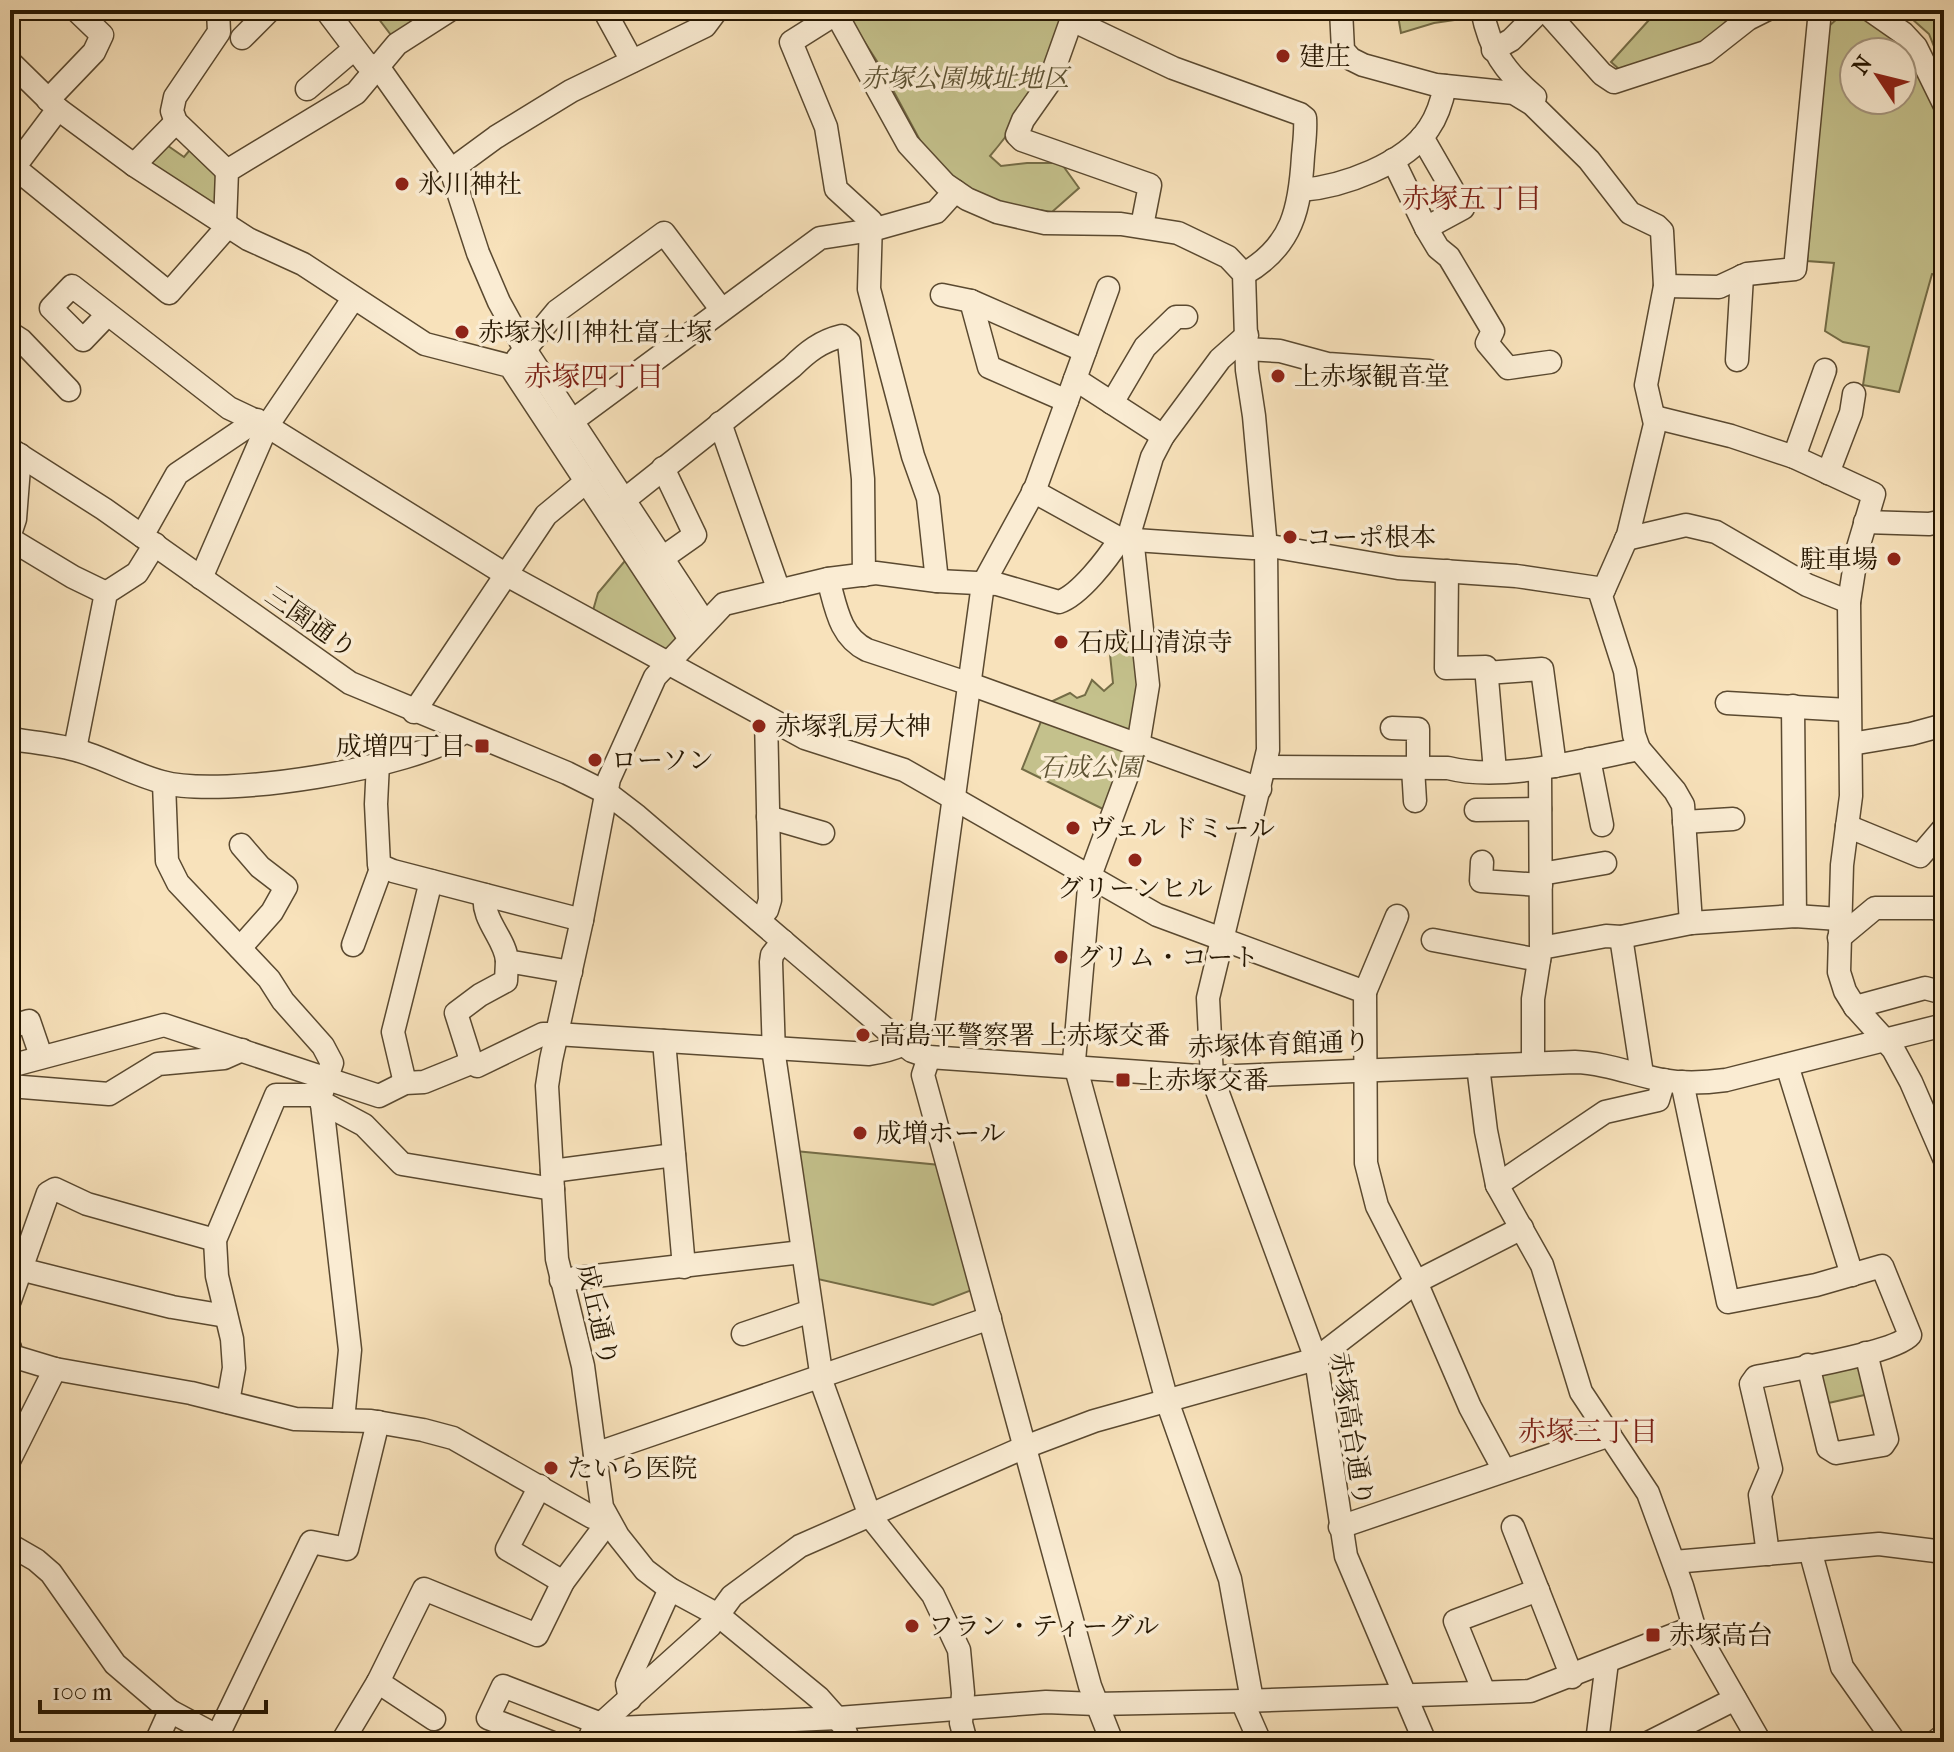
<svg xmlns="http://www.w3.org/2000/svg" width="1954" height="1752" viewBox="0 0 1954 1752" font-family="'IM FELL French Canon','Noto Serif JP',serif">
  <rect width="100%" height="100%" fill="#f8e2bb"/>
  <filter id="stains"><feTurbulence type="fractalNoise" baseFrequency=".0025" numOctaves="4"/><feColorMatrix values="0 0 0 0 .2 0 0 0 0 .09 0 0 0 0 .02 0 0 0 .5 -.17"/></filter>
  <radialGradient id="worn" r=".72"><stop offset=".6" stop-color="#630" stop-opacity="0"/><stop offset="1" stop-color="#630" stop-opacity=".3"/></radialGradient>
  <g fill="#c4c18c" stroke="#746c46" stroke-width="2" fill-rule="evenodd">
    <path d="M 372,10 L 445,10 L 397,43 Z"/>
    <path d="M 844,10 L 1070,10 C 1048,65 1030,110 990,156 L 1001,166 L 1027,163 L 1061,163 L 1079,188 L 1052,212 L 995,203 L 960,189 L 922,144 L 880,66 Z"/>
    <path d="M 1397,10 L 1469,10 L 1469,18 L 1434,23 L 1401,33 Z"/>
    <path d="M 1658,10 L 1724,10 L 1728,14 C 1724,47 1648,61 1620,70 L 1611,62 Z"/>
    <path d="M 1847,10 L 1856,10 L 1896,40 L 1913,58 L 1944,122 L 1944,275 L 1932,274 L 1899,392 L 1863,385 L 1869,347 L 1843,342 L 1825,331 L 1834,263 L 1807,261 L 1829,26 ZM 1854,52 L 1902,52 L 1902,100 L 1854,100 Z"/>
    <path d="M 1902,10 L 1944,11 L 1944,51 L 1937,54 L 1929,34 Z"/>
    <path d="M 161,141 L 184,157 L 195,144 L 223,170 L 221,218 L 138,164 Z"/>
    <path d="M 629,556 L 680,641 L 666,655 L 592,614 L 598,593 Z"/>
    <path d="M 1135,641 L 1142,684 L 1134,732 L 1046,704 L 1070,693 L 1077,698 L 1085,695 L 1092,680 L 1104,691 L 1113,683 L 1109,645 Z"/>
    <path d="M 1042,719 L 1128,752 L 1109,812 L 1022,769 Z"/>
    <path d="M 795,1151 L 940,1165 L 972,1290 L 933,1305 L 813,1278 Z"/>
    <path d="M 1857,1364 L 1869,1394 L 1824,1404 L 1820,1371 Z"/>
  </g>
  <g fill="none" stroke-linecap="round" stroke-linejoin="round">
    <g stroke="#5a4930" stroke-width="25">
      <g id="minor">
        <path d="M 218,10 L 219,32 L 175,97 L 172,111 L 176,122 L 227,171"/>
        <path d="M 326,10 L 366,63 L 379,68 L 451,170 L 478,253 L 499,302 L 526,351 L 705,623"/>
        <path d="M 604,10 L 632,61"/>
        <path d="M 834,10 L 908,144 L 945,184 L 967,199 L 997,212 L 1045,223 L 1121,224 L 1178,233 L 1228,257 L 1244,274 L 1247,370 L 1254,416 L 1266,548 L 1268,750 L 1208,998 L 1212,1077 L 1316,1359 L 1346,1556 L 1425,1742"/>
        <path d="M 1075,10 L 1049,83 L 1023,120 L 1017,135 L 1022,140 L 1150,185 L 1142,226"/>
        <path d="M 1341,10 L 1343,50 L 1351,59 L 1363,65 L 1436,85 L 1514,93 L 1532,104 L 1589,160 L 1630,213 L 1657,226 L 1662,231 L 1665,286 L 1646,385 L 1655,424 L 1628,535 L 1601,596 L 1625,671 L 1634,735 L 1639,749 L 1675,791 L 1683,805 L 1691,923"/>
        <path d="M 1482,10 C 1490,50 1504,71 1535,97"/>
        <path d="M 1545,10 L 1602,74 L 1614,82 L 1706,52 L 1748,19 L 1766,10"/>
        <path d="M 1870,10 L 1903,33 L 1916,47 L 1944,104"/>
        <path d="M 837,13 L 791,42 L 826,127 L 836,189 L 871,221 L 869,289 L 913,456 L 928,498 L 937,581"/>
        <path d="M 1072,20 L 1173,68 L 1300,114 L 1305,118 C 1306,131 1304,144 1303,156 C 1300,208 1293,246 1244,274"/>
        <path d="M 242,38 L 270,10"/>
        <path d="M 1493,50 L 1511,40 L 1541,10"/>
        <path d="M 10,62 L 58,109 L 134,165 L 248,239 L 303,264 L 425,344 L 510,366 L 690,639"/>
        <path d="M 307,89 L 354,49"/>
        <path d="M 48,100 L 94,52 L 102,35 L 76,10"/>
        <path d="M 1422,137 L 1463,208 L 1426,228"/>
        <path d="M 1393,160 L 1426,228 L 1438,248 L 1449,257 L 1493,331 L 1487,343 L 1508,368 L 1550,362"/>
        <path d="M 134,165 L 176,122"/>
        <path d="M 15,168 L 169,293 L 228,226"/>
        <path d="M 451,170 L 496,137 L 571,91 L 705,26 L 717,10"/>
        <path d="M 10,173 L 58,109"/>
        <path d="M 1301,190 C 1342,187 1406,164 1429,128 C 1438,115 1442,101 1445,86"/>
        <path d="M 225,224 L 227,171 L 356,93 L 397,44 L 450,10"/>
        <path d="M 1665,286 L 1719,287 L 1747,274 L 1795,269 L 1820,10"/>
        <path d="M 942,295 L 971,301 L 1085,351"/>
        <path d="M 971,301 L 989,367 L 1067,401"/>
        <path d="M 107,315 L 83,340 L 51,308 L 72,286 L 229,408 L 267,426 L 505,574 L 805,738 L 904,770 L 1157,915 L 1365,992 L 1366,1163 L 1377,1206 L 1416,1282 L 1470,1407 L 1504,1470"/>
        <path d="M 10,333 L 21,340 L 69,390"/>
        <path d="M 1247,335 L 1220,359 L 1163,436 L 1152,457 L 1131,528 L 1148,685 L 1138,746 L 1090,876 L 1074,1061 L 1167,1401 L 1230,1579 L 1252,1700"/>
        <path d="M 1247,349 L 1280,351 L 1328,364 L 1429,371"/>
        <path d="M 517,359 L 557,311 L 664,233 L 721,309"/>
        <path d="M 1737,360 L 1742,276"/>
        <path d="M 1075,379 L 1163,436"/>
        <path d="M 1112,403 L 1145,347 L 1176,317 L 1186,317"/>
        <path d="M 1654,417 L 1731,436 L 1794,457 L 1874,494 L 1857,551 L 1849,602 L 1851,796 L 1842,865 L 1839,972 L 1845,991 L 1855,1007 L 1893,1049 L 1911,1082 L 1944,1158"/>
        <path d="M 720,423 L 779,591"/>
        <path d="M 560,430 L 820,238 L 872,230 L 936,212 L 955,191"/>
        <path d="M 10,449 L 104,509 L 350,683 L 567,773 L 607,793 L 637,816 L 903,1044 L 912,1051 L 929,1057 L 1212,1077 L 1575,1062 C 1605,1063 1632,1074 1662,1080 C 1684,1084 1704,1083 1726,1080 L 1944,1025"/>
        <path d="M 1794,457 L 1825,370"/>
        <path d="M 1828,473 L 1851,413 L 1854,394"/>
        <path d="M 1033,491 L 1120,539"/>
        <path d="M 614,508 L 792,367 C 807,352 821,341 842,336 L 849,342 L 863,479 L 864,575"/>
        <path d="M 1865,522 L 1929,524 L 1944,521"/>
        <path d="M 10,534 L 15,519 L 20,455"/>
        <path d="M 142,536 L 177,474 L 257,420"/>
        <path d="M 10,539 L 73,577 L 106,593"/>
        <path d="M 1626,539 L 1686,525 L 1716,532 L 1807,585 L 1849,602"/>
        <path d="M 651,566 L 695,535 L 663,468"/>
        <path d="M 1447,571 L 1446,668 L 1486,667 L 1495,771"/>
        <path d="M 201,578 L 267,426 L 353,299"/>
        <path d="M 828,579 C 836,607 839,636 867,650 L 970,684 L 1260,789"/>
        <path d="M 1486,673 L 1542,669 L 1555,766"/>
        <path d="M 1727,703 L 1848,710"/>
        <path d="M 1793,706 L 1795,916"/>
        <path d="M 414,712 L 546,515 L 587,481"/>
        <path d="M 1392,728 L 1418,729 L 1418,768"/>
        <path d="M 10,739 C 32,742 55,744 76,750 C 105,758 132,774 162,782 C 222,799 414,768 464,732"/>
        <path d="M 1851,744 L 1911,734 L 1944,725"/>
        <path d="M 75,749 L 106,593 L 137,573 L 155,544"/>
        <path d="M 1589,759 L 1602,825"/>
        <path d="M 378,763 L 376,804 L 379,865 L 393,871 L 582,920"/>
        <path d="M 1266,767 L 1448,768 C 1502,782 1584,760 1639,749"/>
        <path d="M 1413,768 L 1415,801"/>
        <path d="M 1540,769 L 1541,948"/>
        <path d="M 164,783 L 167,861 L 178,883 L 269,979 L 283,1001 L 323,1046 L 332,1063 L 321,1095 L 350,1350 L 343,1420"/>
        <path d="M 1476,810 L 1540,809"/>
        <path d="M 768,817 L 823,833"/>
        <path d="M 1684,822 L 1733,819"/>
        <path d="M 1847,826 L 1920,856 L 1944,828"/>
        <path d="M 1482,862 L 1481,881 L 1541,885"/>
        <path d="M 1541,874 L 1605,863"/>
        <path d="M 485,895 C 481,920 506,939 507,961 L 571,972"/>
        <path d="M 759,920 L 767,910 L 770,900 L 766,717"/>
        <path d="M 1621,937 L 1642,1074"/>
        <path d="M 1839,938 L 1875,908 L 1933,908 L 1944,911"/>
        <path d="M 1433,940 L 1539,960"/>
        <path d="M 783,941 L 772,955 L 771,962 L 774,1055 L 823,1386 L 870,1516 L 933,1595 L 959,1650 L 963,1693 L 961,1723 L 966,1742"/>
        <path d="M 353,945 L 382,866"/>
        <path d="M 240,948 L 272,912 L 286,887 L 260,867 L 241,845"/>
        <path d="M 1365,992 L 1397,916"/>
        <path d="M 1855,1007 L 1925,988 L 1944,993"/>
        <path d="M 10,1027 L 29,1021 L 41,1056"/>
        <path d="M 664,1041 L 684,1267"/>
        <path d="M 929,1057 L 923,1075 L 1090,1686 L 1112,1742"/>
        <path d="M 469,1061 L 469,1054 L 456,1013 L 480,995 L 506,981 L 507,961"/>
        <path d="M 1533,1062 L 1533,999 L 1541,948 L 1606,936 L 1621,937 L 1691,923 L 1795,916 L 1839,919"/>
        <path d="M 1787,1065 L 1852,1275"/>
        <path d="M 10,1066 L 164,1025 L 379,1096 L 405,1083 L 424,1082 L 466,1065 L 469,1061 L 477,1066 L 543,1034 L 556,1034 L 869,1054 C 892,1050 913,1045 923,1023 L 983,584 L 1035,489 L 1108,288"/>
        <path d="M 1478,1066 L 1486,1131 L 1497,1185 L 1542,1265 L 1581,1392 L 1648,1493 L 1682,1586 L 1694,1627 L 1760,1742"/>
        <path d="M 1682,1082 L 1728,1302 L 1816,1285 L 1882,1266 L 1910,1335 C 1896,1353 1784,1371 1756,1377 L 1751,1384 L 1771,1469 L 1760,1495 L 1768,1554"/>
        <path d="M 405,1083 L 393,1032 L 431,881"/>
        <path d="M 10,1086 L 109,1094 L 158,1064 L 224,1058 L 242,1050"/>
        <path d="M 321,1102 L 364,1125 L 402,1164 L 553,1189"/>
        <path d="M 552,1171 L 674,1155"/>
        <path d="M 1497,1185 L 1605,1112 L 1658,1100 L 1664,1080"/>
        <path d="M 20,1269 L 172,1307 L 226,1316"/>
        <path d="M 561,1280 L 802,1252"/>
        <path d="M 10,1300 L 48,1193 L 55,1189 L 87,1204 L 215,1240"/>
        <path d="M 743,1334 L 811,1311"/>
        <path d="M 10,1348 L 12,1356 L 55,1369 L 191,1393 L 295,1419 L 371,1421 L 423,1430 L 453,1438 L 592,1517 L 608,1522 L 563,1582 L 537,1635 L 424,1589 L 378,1682 L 342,1742"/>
        <path d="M 1808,1365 L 1828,1448 L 1836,1453 L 1883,1445 L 1887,1439 L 1866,1353"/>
        <path d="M 228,1402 L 234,1368 L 232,1339 L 217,1276 L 215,1240 L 276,1095 L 321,1095"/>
        <path d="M 595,1454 L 990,1318"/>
        <path d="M 10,1459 L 55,1369"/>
        <path d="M 540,1486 L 507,1549 L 563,1582"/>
        <path d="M 1340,1527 L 1610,1435"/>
        <path d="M 1513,1527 L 1572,1677"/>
        <path d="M 10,1545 L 36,1560 L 51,1573 L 115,1664 L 170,1711 L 228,1742"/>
        <path d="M 1810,1550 L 1842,1667 L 1895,1742"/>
        <path d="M 1674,1562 L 1879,1544 L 1944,1552"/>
        <path d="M 378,1682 L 434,1719"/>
        <path d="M 1484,1692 L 1455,1621 L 1538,1590"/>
        <path d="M 630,1699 L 627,1684 L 670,1589"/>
        <path d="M 1242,1701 L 1260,1742"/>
        <path d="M 592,1732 L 710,1626 L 732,1596 L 800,1546 L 1025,1447 L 1094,1421 L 1316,1359 L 1416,1282 L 1522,1228"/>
        <path d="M 217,1737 L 311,1542 L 347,1549 L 378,1422"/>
        <path d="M 156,1742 L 170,1711"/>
        <path d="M 550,1742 L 488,1718 L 503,1686 L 601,1724"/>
        <path d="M 586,1742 L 596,1729 L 838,1718 L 1046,1702 L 1096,1704 L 1242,1701 L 1530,1691 L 1694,1627"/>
        <path d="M 849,1742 L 843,1725 L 819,1698 L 718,1615 L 670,1589 L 645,1570 L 618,1536 L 602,1507 L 583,1366 L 557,1259 L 547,1086 L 551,1060 L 582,920 L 609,779 L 655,677 L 724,604 L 828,579 L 876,573 L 937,581 L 997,584 L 1059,602 C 1080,595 1108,558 1120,539 L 1253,548 L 1276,547 L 1398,568 L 1516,576 L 1604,589"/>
        <path d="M 1597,1742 L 1607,1662"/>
        <path d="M 1650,1742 L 1735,1699"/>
        <path d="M 1935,1742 L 1944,1735"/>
      </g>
    </g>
    <use href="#minor" stroke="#faecd3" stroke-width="22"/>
  </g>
  <g fill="#8f2418" stroke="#faecd3" stroke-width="3">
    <circle cx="1283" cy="56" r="8"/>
    <circle cx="402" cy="184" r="8"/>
    <circle cx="462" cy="332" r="8"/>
    <circle cx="1278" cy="376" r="8"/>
    <circle cx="1290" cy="537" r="8"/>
    <circle cx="1894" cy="559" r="8"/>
    <circle cx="1061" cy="642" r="8"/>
    <circle cx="759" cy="726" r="8"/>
    <rect x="474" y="738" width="16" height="16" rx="4"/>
    <circle cx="595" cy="760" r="8"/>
    <circle cx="1073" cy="828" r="8"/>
    <circle cx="1135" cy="860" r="8"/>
    <circle cx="1061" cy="957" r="8"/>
    <circle cx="863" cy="1035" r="8"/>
    <rect x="1115" y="1072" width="16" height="16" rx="4"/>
    <circle cx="860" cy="1133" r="8"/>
    <circle cx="551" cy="1468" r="8"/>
    <circle cx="912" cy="1626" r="8"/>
    <rect x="1645" y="1627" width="16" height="16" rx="4"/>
  </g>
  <g text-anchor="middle" stroke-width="7" stroke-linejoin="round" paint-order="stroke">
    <g font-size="26" fill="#251601" stroke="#faecd3" text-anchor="start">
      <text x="1299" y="65">建庄</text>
      <text x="418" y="193">氷川神社</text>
      <text x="478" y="341">赤塚氷川神社富士塚</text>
      <text x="1294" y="385">上赤塚観音堂</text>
      <text x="1306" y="546">コーポ根本</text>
      <text x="1878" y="568" text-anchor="end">駐車場</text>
      <text x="1077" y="651">石成山清涼寺</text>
      <text x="775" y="735">赤塚乳房大神</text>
      <text x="466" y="755" text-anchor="end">成増四丁目</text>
      <text x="611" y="769">ローソン</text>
      <text x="1089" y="837">ヴェル ドミール</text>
      <text x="1135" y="897" text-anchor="middle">グリーンヒル</text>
      <text x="1077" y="966">グリム・コート</text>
      <text x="879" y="1044">高島平警察署 上赤塚交番</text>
      <text x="1139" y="1089">上赤塚交番</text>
      <text x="876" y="1142">成増ホール</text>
      <text x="567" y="1477">たいら医院</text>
      <text x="928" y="1635">フラン・ティーグル</text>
      <text x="1669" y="1644">赤塚高台</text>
    </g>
    <g font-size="26" font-style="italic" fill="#5d5232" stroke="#faecd3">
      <text x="965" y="87">赤塚公園城址地区</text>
      <text x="1090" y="776">石成公園</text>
    </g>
    <g font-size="26" fill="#251601" stroke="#faecd3">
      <text transform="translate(311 622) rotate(35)" y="9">三園通り</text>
      <text transform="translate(1279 1044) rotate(-2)" y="9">赤塚体育館通り</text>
      <text transform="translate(598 1315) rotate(77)" y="9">成丘通り</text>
      <text transform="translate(1352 1429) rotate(81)" y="9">赤塚高台通り</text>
    </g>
    <g font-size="28" fill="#7a1f14" stroke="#faecd3">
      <text x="1472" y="208">赤塚五丁目</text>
      <text x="594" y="386">赤塚四丁目</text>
      <text x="1588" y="1441">赤塚三丁目</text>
    </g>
  </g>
  <rect width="1954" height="1752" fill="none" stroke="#f8e2bb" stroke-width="40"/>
  <rect x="12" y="12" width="1930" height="1728" fill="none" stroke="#251601" stroke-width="4"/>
  <rect x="20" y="20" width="1914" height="1712" fill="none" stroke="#251601" stroke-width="2"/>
  <g transform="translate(1878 76) rotate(305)"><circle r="38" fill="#faecd3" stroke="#a5967f" stroke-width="2"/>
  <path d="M0-6L14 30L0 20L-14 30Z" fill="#8f2418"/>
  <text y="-12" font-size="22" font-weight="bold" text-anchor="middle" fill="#251601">N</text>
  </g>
  <path d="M40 1700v12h226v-12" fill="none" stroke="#251601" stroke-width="4"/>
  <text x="52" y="1700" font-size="24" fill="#251601" stroke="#faecd3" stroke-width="6" paint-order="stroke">100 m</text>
  <rect width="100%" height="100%" filter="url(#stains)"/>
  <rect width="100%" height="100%" fill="url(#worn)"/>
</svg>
